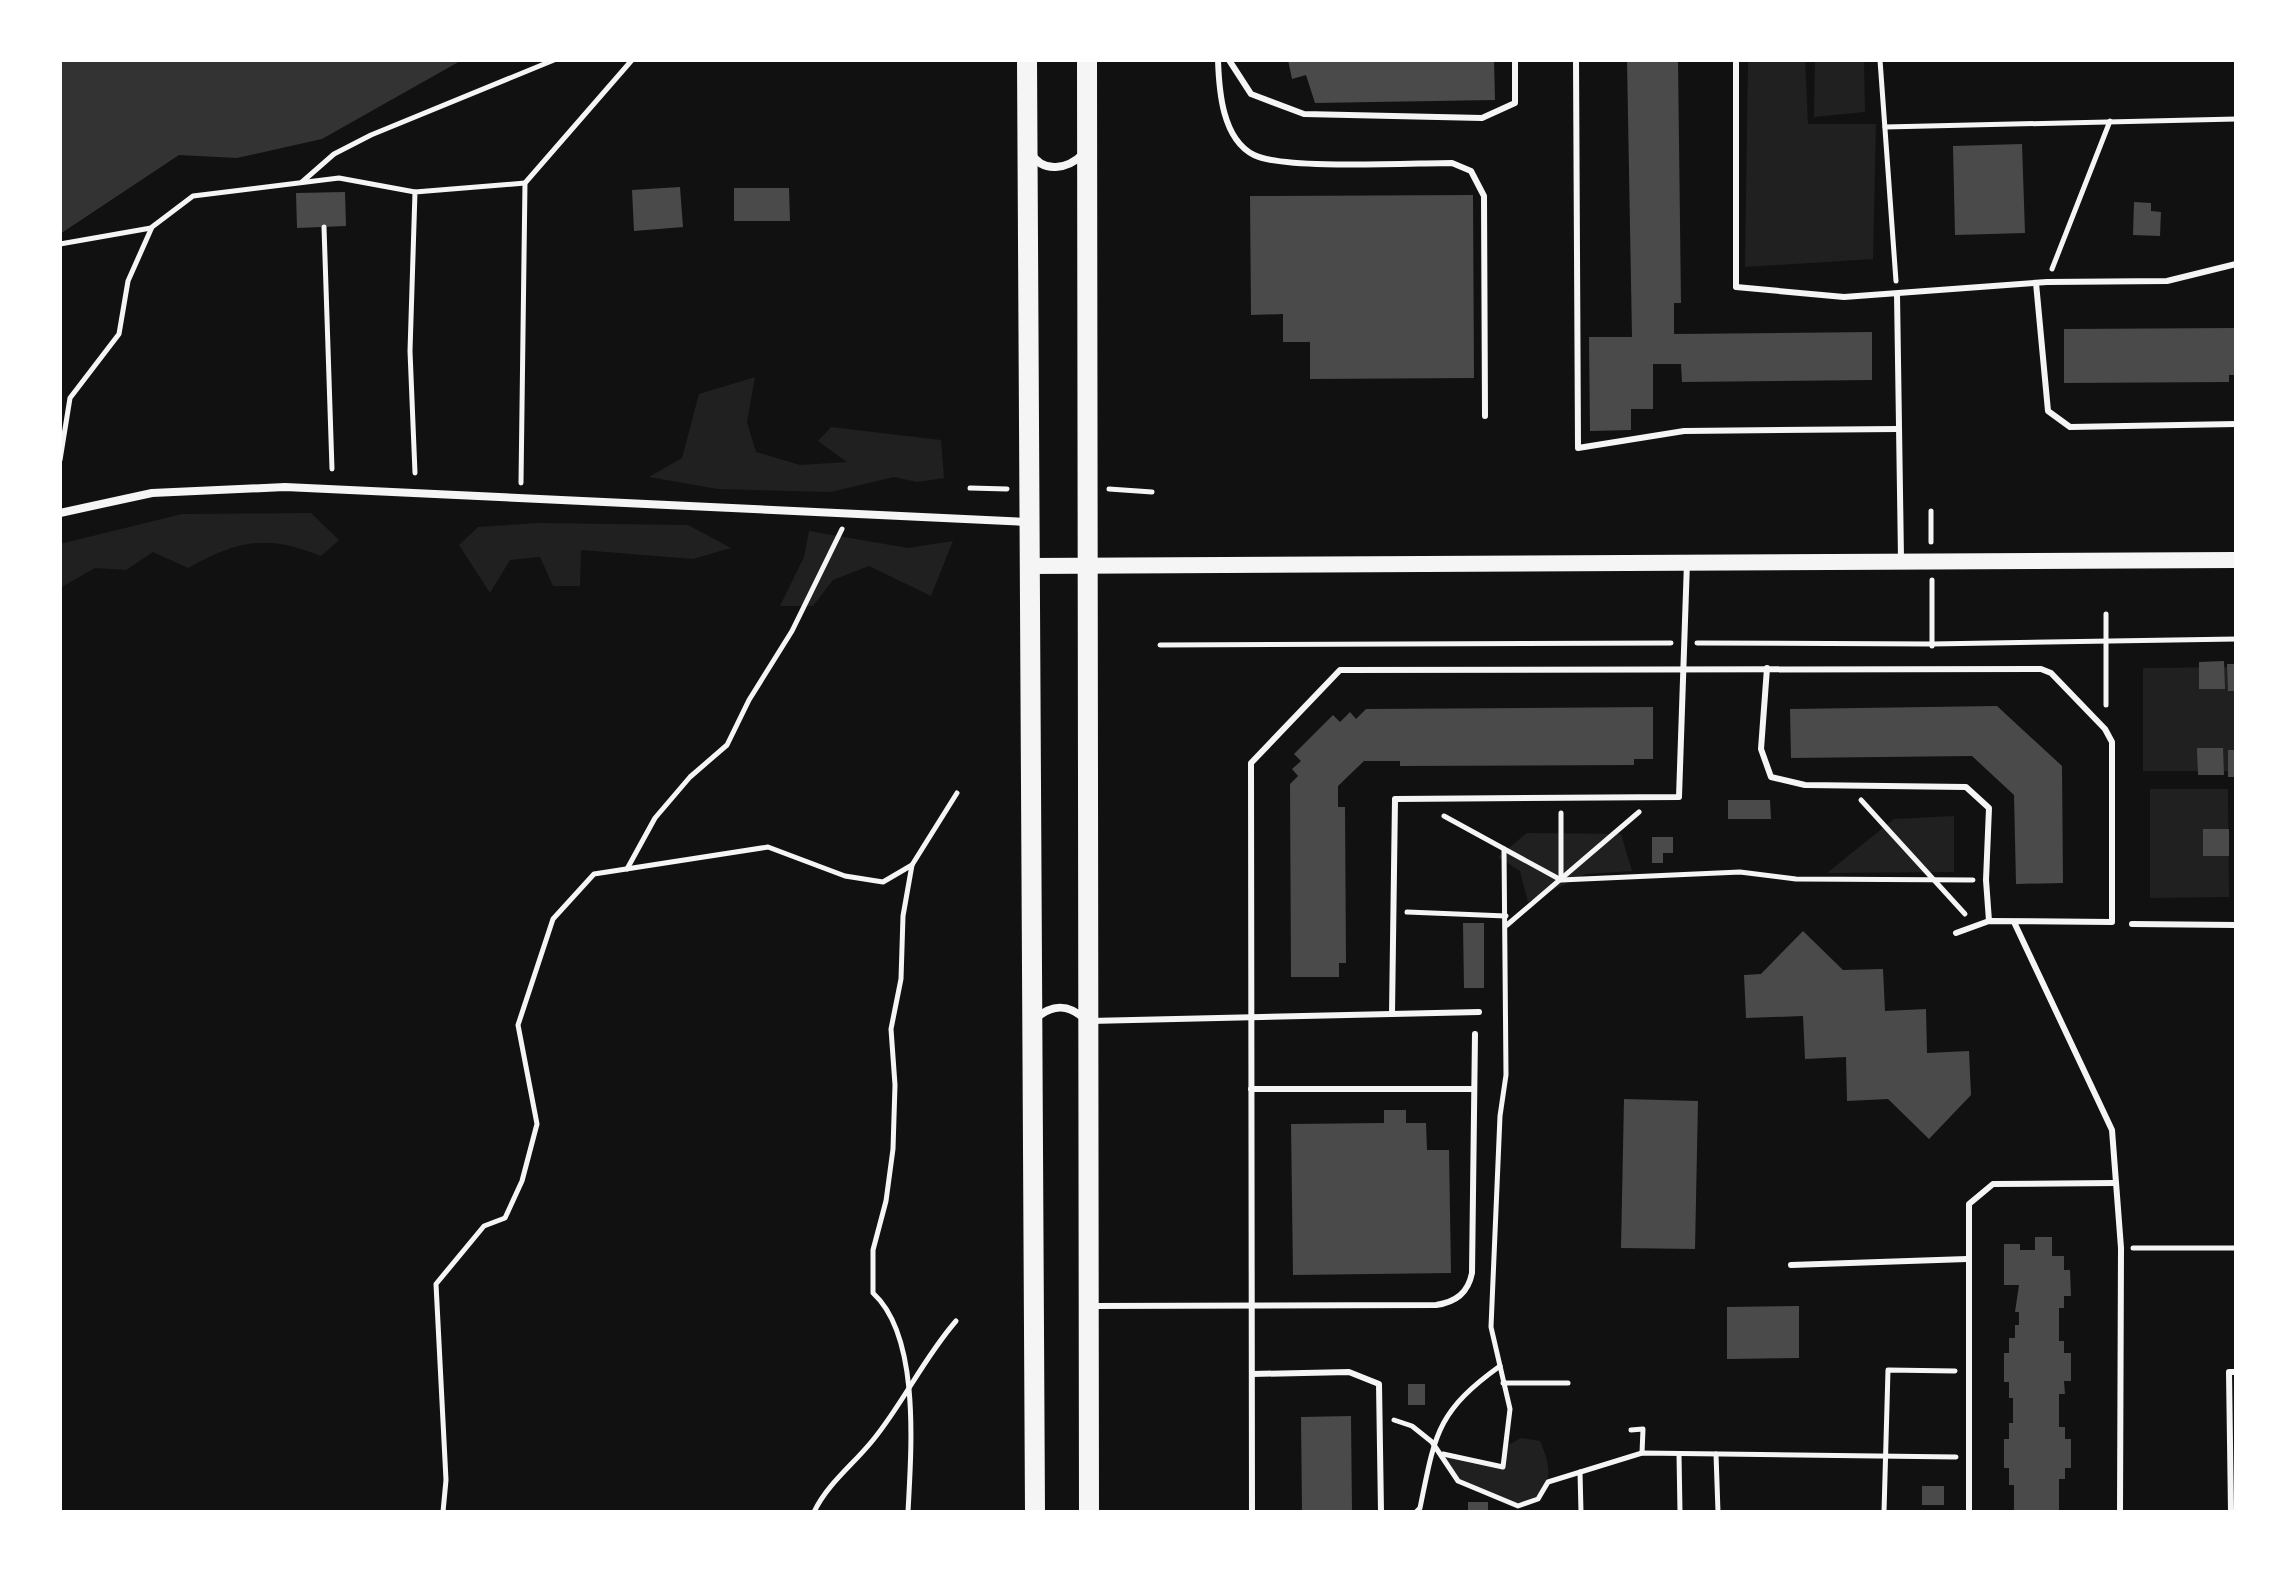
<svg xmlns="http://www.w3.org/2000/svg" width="2296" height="1572" viewBox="0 0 2296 1572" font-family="Overpass,sans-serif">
  <rect width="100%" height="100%" fill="#111"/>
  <g fill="#202020">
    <path d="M 1748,60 L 1805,60 L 1808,124 L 1876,124 L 1873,259 L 1745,267 Z"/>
    <path d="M 1815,60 L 1864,60 L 1865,112 L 1814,117 Z"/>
    <path d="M 755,377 L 747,422 L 756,452 L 800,465 L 847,462 L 818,441 L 831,427 L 941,440 L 944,478 L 917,482 L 894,477 L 831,492 L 718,489 L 649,477 L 682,458 L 699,394 Z"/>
    <path d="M 311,513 L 339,540 L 321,556 C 267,534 238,540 188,568 L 153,552 L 126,570 L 95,568 L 60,588 L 60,544 L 182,514 Z"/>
    <path d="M 539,523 L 688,525 L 731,548 L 693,559 L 581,550 L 580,586 L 553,586 L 540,557 L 510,560 L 490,593 L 459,545 L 478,527 Z"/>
    <path d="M 809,531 L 908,548 L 953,541 L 931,596 L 869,566 L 833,580 L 813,606 L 780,606 L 804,557 Z"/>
    <path d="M 2236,667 L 2236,771 L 2143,771 L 2143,668 Z"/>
    <path d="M 2150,789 L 2228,789 L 2229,897 L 2150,898 Z"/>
    <path d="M 1954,816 L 1954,872 L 1827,873 L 1894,819 Z"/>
    <path d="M 1527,833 L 1621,834 L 1632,871 L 1586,874 L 1528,902 L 1520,871 L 1498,857 Z"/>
    <path d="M 1521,1438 L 1540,1441 C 1554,1473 1553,1493 1518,1506 L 1458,1481 L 1443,1454 L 1503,1467 L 1505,1447 Z"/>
  </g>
  <path fill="#333" d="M 60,60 L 462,60 L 322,139 L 237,158 L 179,155 L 60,234 Z"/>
  <g fill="#4a4a4a">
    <path d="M 1288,60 L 1494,60 L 1495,100 L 1315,103 L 1306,75 L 1292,79 Z"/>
    <path d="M 1627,60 L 1678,60 L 1681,303 L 1674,303 L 1674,334 L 1872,332 L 1872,380 L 1682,382 L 1681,364 L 1653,364 L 1653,409 L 1631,409 L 1631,430 L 1590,431 L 1589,337 L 1632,337 Z"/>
    <path d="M 2022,144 L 2025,233 L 1955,235 L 1953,146 Z"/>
    <path d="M 680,187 L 683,227 L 634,231 L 632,190 Z"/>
    <path d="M 734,188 L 789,188 L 790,221 L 734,221 Z"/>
    <path d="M 345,192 L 346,226 L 297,228 L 296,193 Z"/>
    <path d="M 1473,195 L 1474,378 L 1310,379 L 1310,342 L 1283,342 L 1283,314 L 1251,315 L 1250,196 Z"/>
    <path d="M 2134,202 L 2151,203 L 2151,211 L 2161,212 L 2160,236 L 2133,235 Z"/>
    <path d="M 2236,328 L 2236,375 L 2229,375 L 2229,382 L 2064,383 L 2064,329 Z"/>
    <path d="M 2224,661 L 2225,689 L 2199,689 L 2199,662 Z"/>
    <path d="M 2227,664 L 2236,664 L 2236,691 L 2228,691 Z"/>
    <path d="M 1997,706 L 2062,766 L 2063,883 L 2016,884 L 2014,795 L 1972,756 L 1791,758 L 1790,709 Z"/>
    <path d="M 1653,707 L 1653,759 L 1634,759 L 1634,765 L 1400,766 L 1400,761 L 1364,761 L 1338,786 L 1338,807 L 1345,807 L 1346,963 L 1339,963 L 1339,977 L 1291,977 L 1290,784 L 1298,776 L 1292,769 L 1301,761 L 1294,754 L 1333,715 L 1340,722 L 1350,712 L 1356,719 L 1366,709 Z"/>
    <path d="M 2197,748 L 2223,748 L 2224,775 L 2198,775 Z"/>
    <rect x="2228" y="750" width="8" height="27"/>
    <path d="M 1728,800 L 1770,800 L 1771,819 L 1728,819 Z"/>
    <rect x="2203" y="829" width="26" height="27"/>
    <path d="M 1652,837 L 1673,837 L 1673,853 L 1663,853 L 1663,863 L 1652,863 Z"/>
    <path d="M 1463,923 L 1484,923 L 1484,988 L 1464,988 Z"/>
    <path d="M 1803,931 L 1843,970 L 1883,969 L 1885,1011 L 1926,1009 L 1927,1053 L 1969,1051 L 1971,1095 L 1929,1139 L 1888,1099 L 1847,1101 L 1846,1057 L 1805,1059 L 1803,1016 L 1746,1018 L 1744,975 L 1761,974 Z"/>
    <path d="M 1624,1099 L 1698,1101 L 1695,1249 L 1621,1248 Z"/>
    <path d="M 1384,1110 L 1406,1110 L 1406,1123 L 1426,1123 L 1427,1150 L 1449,1150 L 1451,1273 L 1293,1275 L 1291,1124 L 1384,1123 Z"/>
    <path d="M 2035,1237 L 2052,1237 L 2052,1256 L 2064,1256 L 2064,1270 L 2070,1270 L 2071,1296 L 2064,1296 L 2064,1308 L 2059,1308 L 2059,1341 L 2064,1341 L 2064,1353 L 2071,1353 L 2071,1381 L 2064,1381 L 2065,1394 L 2059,1394 L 2059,1427 L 2065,1427 L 2065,1439 L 2071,1439 L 2071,1468 L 2065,1468 L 2065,1479 L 2059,1479 L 2059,1512 L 2014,1512 L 2014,1485 L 2009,1485 L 2009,1468 L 2004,1468 L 2004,1439 L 2009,1439 L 2009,1423 L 2013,1423 L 2013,1398 L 2009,1398 L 2009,1382 L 2004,1382 L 2004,1353 L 2009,1353 L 2009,1338 L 2015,1338 L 2015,1325 L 2019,1325 L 2019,1312 L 2015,1312 L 2019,1285 L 2004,1285 L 2004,1244 L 2020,1244 L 2020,1250 L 2035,1250 Z"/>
    <path d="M 1799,1306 L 1799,1358 L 1727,1359 L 1727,1307 Z"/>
    <rect x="1408" y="1384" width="17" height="21"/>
    <path d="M 1351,1416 L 1352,1512 L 1302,1512 L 1301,1417 Z"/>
    <rect x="1922" y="1486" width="22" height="19"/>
    <rect x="1468" y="1502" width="20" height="10"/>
  </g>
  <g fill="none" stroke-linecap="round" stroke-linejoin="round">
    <g stroke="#f5f5f5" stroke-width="5">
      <path d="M 1880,60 L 1896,281"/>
      <path d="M 1885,127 L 2236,119"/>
      <path d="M 302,182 L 334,154 L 371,135 L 554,60"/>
      <path d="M 324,227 L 332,469"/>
      <path d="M 60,244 L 151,228"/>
      <path d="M 2052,269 L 2110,121"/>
      <path d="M 60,460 L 70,398 L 119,334 L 128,281 L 152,227 L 193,196 L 339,178 L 415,192"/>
      <path d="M 415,473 L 410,351 L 415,192 L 525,183"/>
      <path d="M 521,483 L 525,183 L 632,60"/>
      <path d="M 970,488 L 1007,489"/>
      <path d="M 1109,489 L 1152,492"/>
      <path d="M 1931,511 L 1931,542"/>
      <path d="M 1932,580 L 1932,646"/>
      <path d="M 1697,643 L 1932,644 L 2236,639"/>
      <path d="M 1160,645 L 1671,643"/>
      <path d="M 2106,705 L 2106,614"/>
      <path d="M 1861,800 L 1965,914"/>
      <path d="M 1444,816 L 1561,880 L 1740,872 L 1796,879 L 1973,880"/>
      <path d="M 627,869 L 655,818 L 690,777 L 727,745 L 749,700 L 792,631 L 842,529"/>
      <path d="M 1561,879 L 1561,813"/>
      <path d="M 1407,912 L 1506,916"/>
      <path d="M 1507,925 L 1639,812"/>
      <path d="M 2133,1248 L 2236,1248"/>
      <path d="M 1503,1383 L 1568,1383"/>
      <path d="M 1394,1420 L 1412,1426 L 1432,1442 L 1458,1481 L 1518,1506 L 1538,1499 L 1548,1482 L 1642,1453 L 1956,1457"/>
      <path d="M 1631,1430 L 1643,1429 L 1642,1453"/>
      <path d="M 1443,1454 L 1503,1467 L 1510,1409 L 1491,1327 L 1500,1116 L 1506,1075 L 1504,849"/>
      <path d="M 1679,1454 L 1680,1512"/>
      <path d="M 1716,1454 L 1718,1512"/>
      <path d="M 1580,1472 L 1581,1512"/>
      <path d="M 443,1512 L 446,1480 L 436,1284 L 484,1226 L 505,1218 L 522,1181 L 537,1124 L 518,1025 L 553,919 L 594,874 L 768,847 L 845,876 L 883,882 L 912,865 L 957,793"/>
      <path d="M 814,1512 C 828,1483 853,1465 873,1440 C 904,1402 923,1359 956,1321"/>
      <path d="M 908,1512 C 911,1452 921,1337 873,1293 L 873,1250 L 886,1201 L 893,1149 L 895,1085 L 891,1029 L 901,979 L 903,916 L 912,865"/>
      <path d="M 1416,1512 L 1420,1508 C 1435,1435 1436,1412 1500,1366"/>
      <path d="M 1884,1512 L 1888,1370 L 1955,1371"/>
    </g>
    <g stroke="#f5f5f5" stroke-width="6">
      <path d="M 1218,60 C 1219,90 1222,139 1254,155 C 1283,170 1413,163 1452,163 L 1471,171 L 1484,196 L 1485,416"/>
      <path d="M 1229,60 L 1251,94 L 1304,114 L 1482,118 L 1515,103 L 1515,60"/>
      <path d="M 1576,60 L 1578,448 L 1684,431 L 1898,429"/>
      <path d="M 1736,60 L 1736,287 L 1844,297 L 2047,282 L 2167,281 L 2236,264"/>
      <path d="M 2036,283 L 2048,411 L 2070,427 L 2236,424"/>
      <path d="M 1897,294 L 1901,558"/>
      <path d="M 1767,668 L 1761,749 L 1771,777 L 1805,785 L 1966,787 L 1989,808 L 1986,880 L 1989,921"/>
      <path d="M 2014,922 L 2112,1130 L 2121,1248 L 2120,1512"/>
      <path d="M 2132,924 L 2236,925"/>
      <path d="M 1392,1013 L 1395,799 L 1679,797 L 1687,562"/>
      <path d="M 1090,1021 L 1479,1012"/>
      <path d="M 1251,1089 L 1473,1089"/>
      <path d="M 1791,1265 L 1967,1259"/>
      <path d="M 1092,1306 L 1436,1305 C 1456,1302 1468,1293 1472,1273 L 1475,1034"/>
      <path d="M 1252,1374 L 1349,1372 L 1379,1384 L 1381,1512"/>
      <path d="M 1252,1512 L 1251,763 L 1340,670 L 2041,669 L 2051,673 L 2105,729 L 2112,742 L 2112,922 L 1989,921 L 1956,933"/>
      <path d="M 1969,1512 L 1969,1204 L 1993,1184 L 2114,1183"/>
      <path d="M 2231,1512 L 2229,1372 L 2236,1372"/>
    </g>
    <g stroke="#f5f5f5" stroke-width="8">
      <path d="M 1031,153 C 1043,174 1068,169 1083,154"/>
      <path d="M 60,513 L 152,493 L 285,487 L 1028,522"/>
      <path d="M 1035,1019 C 1053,1003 1069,1004 1086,1020"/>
    </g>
    <path stroke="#f5f5f5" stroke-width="16" d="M 1030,566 L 2236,560"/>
    <g stroke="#f5f5f5" stroke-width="20">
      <path d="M 1027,60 L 1035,1512"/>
      <path d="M 1087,60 L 1089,1512"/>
    </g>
  </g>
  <rect width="2296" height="1572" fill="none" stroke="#ffffff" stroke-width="124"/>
</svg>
